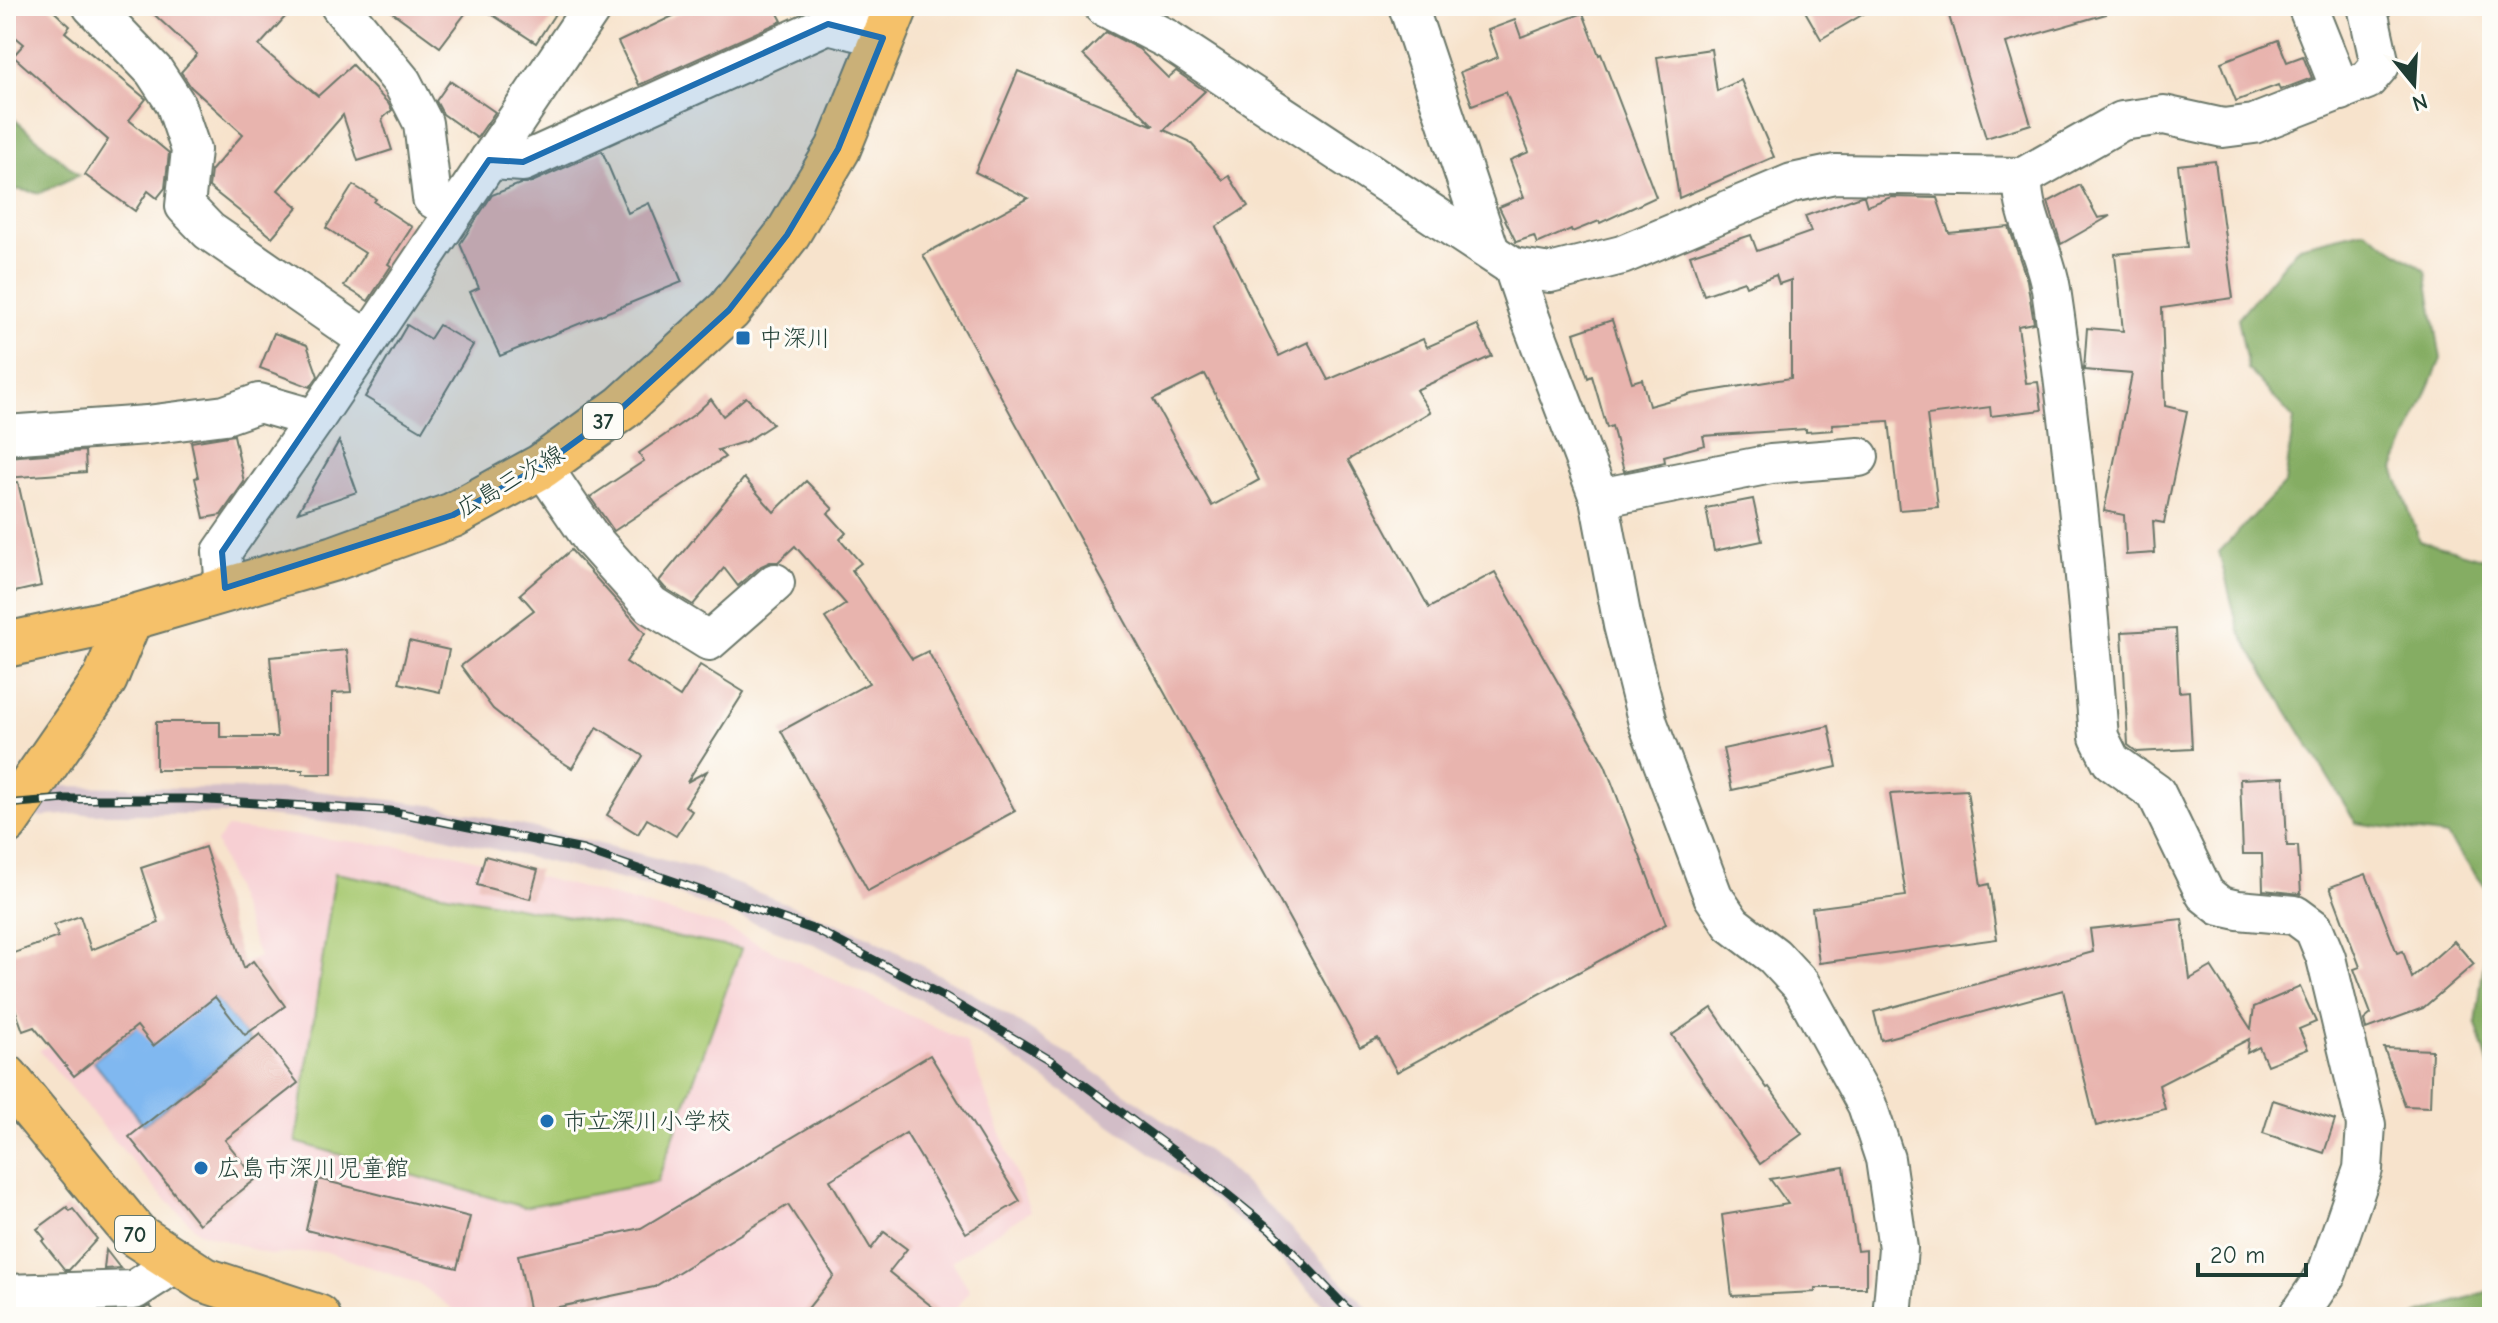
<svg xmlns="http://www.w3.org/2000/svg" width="2498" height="1323" viewBox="0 0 2498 1323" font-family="'Comic Neue','Klee One',sans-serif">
  <rect width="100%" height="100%" fill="#fdfcf7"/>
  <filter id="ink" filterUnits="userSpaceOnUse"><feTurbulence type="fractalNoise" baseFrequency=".0125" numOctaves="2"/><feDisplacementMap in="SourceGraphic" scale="16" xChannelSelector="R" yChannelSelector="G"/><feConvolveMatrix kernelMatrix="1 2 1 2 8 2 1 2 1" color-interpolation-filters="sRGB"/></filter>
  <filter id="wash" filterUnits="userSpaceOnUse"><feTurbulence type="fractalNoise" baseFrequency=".006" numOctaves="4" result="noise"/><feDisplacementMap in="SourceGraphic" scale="32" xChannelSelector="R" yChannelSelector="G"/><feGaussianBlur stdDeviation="1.8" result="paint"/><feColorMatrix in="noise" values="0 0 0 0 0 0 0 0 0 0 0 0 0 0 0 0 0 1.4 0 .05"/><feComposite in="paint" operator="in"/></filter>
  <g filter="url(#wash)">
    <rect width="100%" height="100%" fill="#f7e3cc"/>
    <path fill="#f7cfd3" d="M 227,828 L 447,852 L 719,925 L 966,1042 L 1030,1211 L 952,1261 L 970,1291 L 949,1317 L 464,1317 L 419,1284 L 324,1251 L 270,1255 L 199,1232 L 157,1191 L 39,1050 L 259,957 L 216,842 Z"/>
    <path fill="#d2bdc7" d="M 55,786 L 309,790 L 438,806 L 569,836 L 699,869 L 868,936 L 971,992 L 1088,1067 L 1220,1160 L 1274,1211 L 1376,1317 L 1336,1317 L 1252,1231 L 1155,1156 L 957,1019 L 816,945 L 661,889 L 434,835 L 250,814 L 79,814 L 6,819 Z"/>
    <path fill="#a7c971" stroke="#638352" stroke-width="2" d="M 335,873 L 741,949 L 657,1182 L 524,1207 L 296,1142 Z"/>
    <g fill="#85ad63" stroke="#52754c" stroke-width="2">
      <path d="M 6,112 L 79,175 L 40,193 L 6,188 Z"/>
      <path d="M 2365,230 L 2426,271 L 2441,359 L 2394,469 L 2420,541 L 2492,561 L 2492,896 L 2447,836 L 2356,823 L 2239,631 L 2219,552 L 2285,483 L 2294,419 L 2248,369 L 2238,318 L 2299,246 Z"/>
      <path d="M 2492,898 L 2492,1076 L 2476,1024 Z"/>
      <path d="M 2492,1290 L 2492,1317 L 2416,1317 L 2419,1314 Z"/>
    </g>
    <path fill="#80b8f0" stroke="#507a92" stroke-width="2" d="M 215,997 L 250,1041 L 144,1125 L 93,1061 L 137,1026 Z"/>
    <g id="blocks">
      <g fill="#e8b4ae" fill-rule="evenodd">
        <path d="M 6,6 L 48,6 L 70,26 L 65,32 L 146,99 L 129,120 L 169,153 L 165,188 L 157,198 L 148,191 L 135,211 L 85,175 L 108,140 L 13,56 L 24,44 L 6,29 Z"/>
        <path d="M 145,6 L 295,6 L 259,46 L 318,96 L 352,65 L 388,103 L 392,110 L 382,119 L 392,150 L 358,161 L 343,115 L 278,190 L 298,207 L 272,237 L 209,187 L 211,171 L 243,134 L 191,87 L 181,72 L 197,54 Z"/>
        <path d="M 384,6 L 471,6 L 440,47 Z"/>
        <path d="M 479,6 L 560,6 L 536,43 Z"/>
        <path d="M 694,6 L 774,6 L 782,21 L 639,85 L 618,42 Z"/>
        <path d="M 1802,6 L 1877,6 L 1821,39 Z"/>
        <path d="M 1946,6 L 2104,6 L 2106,14 L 2006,43 L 2031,124 L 1986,138 Z"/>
        <path d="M 1583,13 L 1599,55 L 1601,54 L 1656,197 L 1600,223 L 1599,221 L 1572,232 L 1571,229 L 1537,244 L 1534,236 L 1516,242 L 1499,207 L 1524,197 L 1510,160 L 1529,152 L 1506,92 L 1472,105 L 1460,72 L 1498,57 L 1488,30 L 1515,20 L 1521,37 Z"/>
        <path d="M 1106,32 L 1139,49 L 1168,78 L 1176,71 L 1205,91 L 1164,130 L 1189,141 L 1223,180 L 1229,176 L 1248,206 L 1216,227 L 1279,356 L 1308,342 L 1328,380 L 1423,339 L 1427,347 L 1477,325 L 1492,356 L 1416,390 L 1430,412 L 1348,460 L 1429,608 L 1495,572 L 1605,765 L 1666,924 L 1397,1072 L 1378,1038 L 1360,1047 L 923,255 L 1028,198 L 975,172 L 1018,71 L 1154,126 L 1083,55 ZM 1205,374 L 1259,480 L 1212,506 L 1153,400 Z"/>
        <path d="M 2278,40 L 2287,62 L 2303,56 L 2312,78 L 2280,90 L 2278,85 L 2236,101 L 2221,62 Z"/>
        <path d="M 1711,49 L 1717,91 L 1741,80 L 1774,157 L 1679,198 L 1657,57 Z"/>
        <path d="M 450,81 L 495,112 L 477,138 L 443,114 L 436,101 Z"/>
        <path d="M 602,151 L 628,213 L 649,203 L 682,282 L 500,356 L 470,292 L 479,288 L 460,244 L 492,195 L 520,184 L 532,182 Z"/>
        <path d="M 2215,161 L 2233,298 L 2162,308 L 2165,406 L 2187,411 L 2164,523 L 2153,521 L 2155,553 L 2126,555 L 2124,515 L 2104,511 L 2132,374 L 2084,370 L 2087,328 L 2123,331 L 2115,254 L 2187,247 L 2178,165 Z"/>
        <path d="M 353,185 L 376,199 L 374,202 L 412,227 L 388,264 L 391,266 L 368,301 L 344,286 L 365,253 L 326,228 Z"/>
        <path d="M 2080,185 L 2098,218 L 2110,216 L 2061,244 L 2048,202 Z"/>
        <path d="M 1861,196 L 1864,196 L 1867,206 L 1891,197 L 1937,198 L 1949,233 L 2009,227 L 2027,280 L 2034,323 L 2018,326 L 2026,383 L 2038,382 L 2042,410 L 1991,416 L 1990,407 L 1927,415 L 1938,507 L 1899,510 L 1889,421 L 1832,424 L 1833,430 L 1806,432 L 1806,429 L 1703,436 L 1705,445 L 1664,456 L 1665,462 L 1624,471 L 1612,426 L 1607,428 L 1592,376 L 1588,378 L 1574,333 L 1612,320 L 1632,382 L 1642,379 L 1649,406 L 1692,394 L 1791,378 L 1791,280 L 1779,284 L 1776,275 L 1746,286 L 1744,281 L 1704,295 L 1690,255 L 1751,235 L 1757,251 L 1811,232 L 1805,216 Z"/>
        <path d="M 407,325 L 430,339 L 439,325 L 473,345 L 422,431 L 365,397 Z"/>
        <path d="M 274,333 L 307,345 L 318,376 L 310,387 L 260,368 Z"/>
        <path d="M 746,397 L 773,424 L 747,441 L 718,450 L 725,457 L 614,531 L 590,497 L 644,461 L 639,453 L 695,414 L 711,399 L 723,416 Z"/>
        <path d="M 234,435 L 244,482 L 221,515 L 204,518 L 195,478 L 198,477 L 191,442 Z"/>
        <path d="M 339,441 L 357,492 L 298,512 Z"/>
        <path d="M 85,451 L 86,472 L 6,478 L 6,457 Z"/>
        <path d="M 744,478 L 774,512 L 806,481 L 833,509 L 828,513 L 846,533 L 840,539 L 861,563 L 852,570 L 912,659 L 928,651 L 1015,811 L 868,891 L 781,731 L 869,683 L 825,618 L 846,604 L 795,546 L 778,562 L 770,562 L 761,566 L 738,586 L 724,568 L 693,605 L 665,588 L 659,581 Z"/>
        <path d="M 18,482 L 41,586 L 6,594 L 6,483 Z"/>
        <path d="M 1753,499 L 1762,541 L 1714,551 L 1706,508 Z"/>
        <path d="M 571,550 L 645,633 L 626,662 L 680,697 L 700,665 L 744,692 L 687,782 L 707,771 L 685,806 L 692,811 L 676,836 L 647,819 L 638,834 L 607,815 L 643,756 L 597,727 L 572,768 L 551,755 L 493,709 L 461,666 L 534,610 L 520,594 Z"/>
        <path d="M 2176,629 L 2179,692 L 2189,691 L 2192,749 L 2137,752 L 2128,745 L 2122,632 Z"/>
        <path d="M 409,641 L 449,650 L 440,692 L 399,683 Z"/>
        <path d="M 347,650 L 351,692 L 332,693 L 332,774 L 303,774 L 303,770 L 156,770 L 156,722 L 220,722 L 220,737 L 277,737 L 270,657 Z"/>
        <path d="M 1829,726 L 1837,767 L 1732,790 L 1723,749 Z"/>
        <path d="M 2284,777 L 2287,846 L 2298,846 L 2301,894 L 2263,890 L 2262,854 L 2243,854 L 2240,779 Z"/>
        <path d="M 1967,790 L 1981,886 L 1989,884 L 1997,939 L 1819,963 L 1812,908 L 1906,896 L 1890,794 Z"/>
        <path d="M 205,847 L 244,968 L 253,961 L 285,1006 L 245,1035 L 215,997 L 153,1046 L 137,1026 L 74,1076 L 34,1027 L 23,1031 L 6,984 L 6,956 L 58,937 L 54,925 L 80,916 L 91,950 L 159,923 L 141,868 Z"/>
        <path d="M 485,856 L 538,870 L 530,899 L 477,885 Z"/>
        <path d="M 2366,874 L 2397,953 L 2403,951 L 2412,978 L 2454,941 L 2474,964 L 2423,1008 L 2366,1029 L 2364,1020 L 2371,1014 L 2354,969 L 2360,967 L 2330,887 Z"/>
        <path d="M 2182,919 L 2190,979 L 2211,967 L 2251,1029 L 2254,1007 L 2300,987 L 2316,1022 L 2299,1029 L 2308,1049 L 2267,1065 L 2259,1047 L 2247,1053 L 2249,1039 L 2159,1085 L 2165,1109 L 2096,1126 L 2063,990 L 1881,1040 L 1874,1012 L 2093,952 L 2090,929 Z"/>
        <path d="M 1712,1008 L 1767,1088 L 1769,1087 L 1802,1134 L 1760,1164 L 1672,1035 Z"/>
        <path d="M 260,1034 L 298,1083 L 225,1140 L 256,1179 L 199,1224 L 129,1137 Z"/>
        <path d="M 2384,1048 L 2432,1050 L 2430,1107 L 2405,1106 Z"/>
        <path d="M 930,1055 L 1020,1201 L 966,1233 L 906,1133 L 830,1180 L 871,1249 L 884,1232 L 907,1249 L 889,1272 L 945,1317 L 801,1317 L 834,1276 L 788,1205 L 654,1287 L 530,1313 L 518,1255 L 641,1228 Z"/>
        <path d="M 2273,1100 L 2335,1120 L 2324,1153 L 2263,1133 Z"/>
        <path d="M 1844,1167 L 1857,1251 L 1866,1250 L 1866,1288 L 1815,1288 L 1815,1292 L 1732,1296 L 1722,1215 L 1788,1204 L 1770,1179 Z"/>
        <path d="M 318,1179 L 470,1217 L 457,1268 L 306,1230 Z"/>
        <path d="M 67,1207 L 70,1211 L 73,1209 L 97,1239 L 69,1270 L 65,1270 L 42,1241 L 45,1239 L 37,1229 Z"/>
        <path d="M 106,1250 L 120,1268 L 104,1269 Z"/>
        <path d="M 150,1306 L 159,1317 L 98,1317 L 98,1313 L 135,1312 Z"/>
      </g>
    </g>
  </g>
  <g filter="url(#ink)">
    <use href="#blocks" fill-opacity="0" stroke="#6b7769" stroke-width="2"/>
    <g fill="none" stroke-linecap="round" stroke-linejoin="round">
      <g stroke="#6b7769" stroke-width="42">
        <g id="minor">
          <path d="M 92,6 L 154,71 L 175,103 L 191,150 L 185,206 L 209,231 L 367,340"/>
          <path d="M 340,6 L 402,82 L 423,123 L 432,198 L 453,211"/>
          <path d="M 1103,6 L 1167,39 L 1513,267 L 1550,273 L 1622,255 L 1792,183 L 1835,174 L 2023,177"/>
          <path d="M 1408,6 L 1490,251"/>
          <path d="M 2307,6 L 2341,91"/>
          <path d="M 489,160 L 523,162 L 828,24 L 883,38"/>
          <path d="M 1513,267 L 1531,320 L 1599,498 L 1623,625 L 1648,723 L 1713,896 L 1732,924 L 1774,956 L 1801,985 L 1867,1105 L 1885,1159 L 1898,1248 L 1892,1317"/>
          <path d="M 6,435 L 147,425 L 225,415 L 259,403 L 315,419"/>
          <path d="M 542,466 L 591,538 L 651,605 L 709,641 L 775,583"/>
          <path d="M 1599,498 L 1771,464 L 1859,457"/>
          <path d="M 225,588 L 222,552 L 315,419 L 593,6"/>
          <path d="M 6,1294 L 134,1290 L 176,1263"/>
          <path d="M 2297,1317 L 2327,1273 L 2363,1169 L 2366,1125 L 2326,958 L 2314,929 L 2295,915 L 2238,910 L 2220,906 L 2205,894 L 2156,793 L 2111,761 L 2099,737 C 2087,587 2073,437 2051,289 C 2045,250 2021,216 2023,177 L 2122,121 L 2164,115 L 2223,128 L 2254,124 L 2367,80 L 2380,65 L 2367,6"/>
        </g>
      </g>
      <g stroke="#6b7769" stroke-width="48">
        <g id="major">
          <path d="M 6,645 L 130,618 L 335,558 L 453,515 L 542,466 L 623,407 L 729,310 L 787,235 L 838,149 L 896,6"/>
          <path d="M 6,822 L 105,679 L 130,618"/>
          <path d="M 6,1077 L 136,1235 L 205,1280 L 318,1317"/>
        </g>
      </g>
      <use href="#minor" stroke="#fff" stroke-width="38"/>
      <use href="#major" stroke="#f5c16b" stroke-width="44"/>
      <g stroke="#1f3d34" stroke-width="9">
        <path id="rail" d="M 6,804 L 65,799 L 193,799 L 390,811 L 583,850 L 818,931 L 941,995 L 1052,1061 L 1175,1152 L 1271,1230 L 1355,1317"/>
      </g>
      <use href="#rail" stroke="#fdfcf7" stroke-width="6" stroke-dasharray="18" stroke-linecap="butt"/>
    </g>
  </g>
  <path fill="#1f6fb2" fill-opacity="0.2" stroke="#1f6fb2" stroke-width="6" stroke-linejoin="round" d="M 828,24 L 883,38 L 838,149 L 787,235 L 729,310 L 623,407 L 542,466 L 453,515 L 225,588 L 222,552 L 489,160 L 523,162 Z"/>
  <g fill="#1f6fb2" stroke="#fdfcf7" stroke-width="3">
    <rect x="735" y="330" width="16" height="16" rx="4"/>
    <circle cx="547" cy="1121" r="8"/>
    <circle cx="201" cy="1168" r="8"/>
  </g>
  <g text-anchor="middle" stroke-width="6" stroke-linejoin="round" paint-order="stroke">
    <g fill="#fdfcf7" stroke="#62766e" stroke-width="2">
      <rect x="583" y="403" width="40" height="36" rx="6"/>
      <rect x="115" y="1216" width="40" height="36" rx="6"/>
    </g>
    <g font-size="22" font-weight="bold" fill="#1f3d34">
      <text x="603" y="429">37</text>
      <text x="135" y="1242">70</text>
    </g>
    <g font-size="24" fill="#1f3d34" stroke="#fdfcf7" text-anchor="start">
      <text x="759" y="346">中深川</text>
      <text x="563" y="1129">市立深川小学校</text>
      <text x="217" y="1176">広島市深川児童館</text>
    </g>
    <g font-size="24" fill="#1f3d34" stroke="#fdfcf7">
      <text transform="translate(510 481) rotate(-30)" y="8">広島三次線</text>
    </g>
  </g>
  <rect width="2498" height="1323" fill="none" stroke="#fdfcf7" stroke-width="32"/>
  <g transform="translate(2414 84) rotate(162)" stroke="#fdfcf7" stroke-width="6" paint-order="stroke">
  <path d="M0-6L14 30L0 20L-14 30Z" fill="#1f3d34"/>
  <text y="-12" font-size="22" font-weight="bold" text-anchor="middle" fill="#1f3d34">N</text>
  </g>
  <path d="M2198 1263v12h108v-12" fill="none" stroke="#1f3d34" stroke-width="4"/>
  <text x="2210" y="1263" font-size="24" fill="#1f3d34" stroke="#fdfcf7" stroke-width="6" paint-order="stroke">20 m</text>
</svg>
